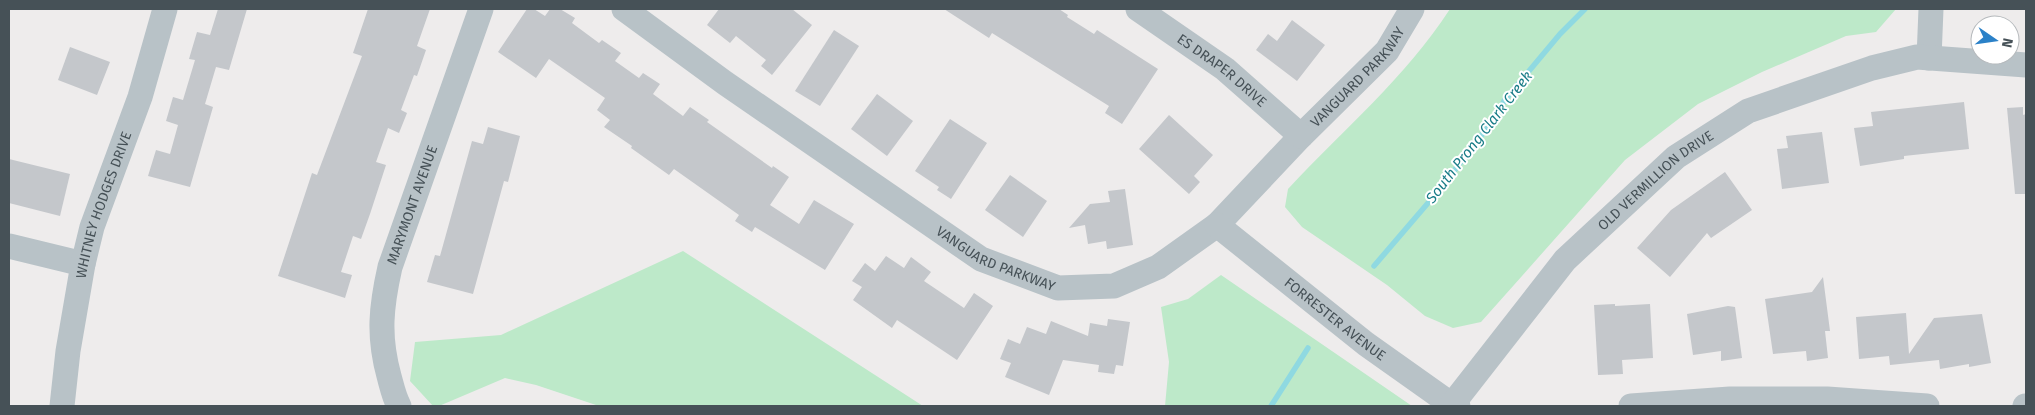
<svg xmlns="http://www.w3.org/2000/svg" width="2035" height="415" viewBox="0 0 2035 415" font-family="'Fira Sans',sans-serif">
  <rect width="100%" height="100%" fill="#eeecec"/>
  <g fill="#bde9c9">
    <path d="M 1450,9 L 1896,9 L 1876,32 L 1846,36 L 1762,72 L 1698,104 L 1625,160 L 1481,322 L 1453,328 L 1425,316 L 1387,285 L 1302,227 L 1285,207 L 1288,189 C 1343,130 1406,77 1450,9 Z"/>
    <path d="M 683,251 L 923,406 L 599,406 L 536,385 L 505,378 L 439,406 L 433,406 L 410,381 L 415,342 L 501,335 Z"/>
    <path d="M 1221,275 L 1412,406 L 1165,406 L 1169,362 L 1161,307 L 1188,299 Z"/>
  </g>
  <g fill="none" stroke-linecap="round" stroke-linejoin="round">
    <g stroke="#8fd9e1" stroke-width="5.5">
      <path d="M 1374,266 L 1440,189 L 1498,114 L 1504,101 L 1560,34 L 1585,9"/>
      <path d="M 1271,406 L 1308,348"/>
    </g>
  </g>
  <g fill="#c4c7cb">
    <path d="M 218,9 L 247,9 L 229,70 L 216,67 L 205,104 L 213,107 L 190,187 L 148,176 L 156,150 L 170,154 L 178,125 L 166,121 L 173,97 L 183,100 L 195,60 L 189,59 L 197,32 L 210,35 Z"/>
    <path d="M 368,9 L 430,9 L 417,46 L 426,50 L 417,76 L 414,75 L 401,110 L 407,113 L 399,133 L 388,128 L 376,162 L 386,165 L 370,214 L 361,239 L 353,236 L 341,272 L 352,275 L 345,298 L 278,276 L 312,173 L 317,175 L 362,56 L 353,53 Z"/>
    <path d="M 527,9 L 534,9 L 545,16 L 550,9 L 560,9 L 575,18 L 572,23 L 599,43 L 602,40 L 621,53 L 615,61 L 639,78 L 643,73 L 660,84 L 653,94 L 683,116 L 690,107 L 709,120 L 707,122 L 772,168 L 773,166 L 789,177 L 770,205 L 799,224 L 814,200 L 854,224 L 825,270 L 755,227 L 752,232 L 735,221 L 739,215 L 674,169 L 669,175 L 631,148 L 632,146 L 604,127 L 610,120 L 597,110 L 605,98 L 549,59 L 536,78 L 498,52 Z"/>
    <path d="M 719,9 L 792,9 L 812,25 L 772,75 L 761,66 L 766,60 L 736,36 L 730,43 L 707,25 Z"/>
    <path d="M 944,9 L 1059,9 L 1068,15 L 1067,17 L 1094,34 L 1097,30 L 1158,69 L 1122,124 L 1105,113 L 1109,106 L 992,33 L 989,38 Z"/>
    <path d="M 1292,20 L 1325,45 L 1297,81 L 1256,50 L 1268,34 L 1277,41 Z"/>
    <path d="M 834,30 L 859,46 L 820,106 L 795,91 Z"/>
    <path d="M 70,47 L 110,62 L 97,95 L 58,80 Z"/>
    <path d="M 877,94 L 913,121 L 887,156 L 851,129 Z"/>
    <path d="M 1964,102 L 1969,149 L 1904,156 L 1904,159 L 1860,166 L 1854,128 L 1873,126 L 1871,112 Z"/>
    <path d="M 2023,107 L 2023,115 L 2026,114 L 2026,194 L 2015,194 L 2007,108 Z"/>
    <path d="M 1169,115 L 1213,155 L 1194,176 L 1200,182 L 1189,194 L 1139,149 Z"/>
    <path d="M 950,119 L 987,143 L 951,199 L 937,190 L 939,187 L 915,171 Z"/>
    <path d="M 488,127 L 520,136 L 508,182 L 504,181 L 473,294 L 427,282 L 435,255 L 440,256 L 472,141 L 483,144 Z"/>
    <path d="M 1822,132 L 1829,183 L 1782,189 L 1777,149 L 1788,148 L 1786,136 Z"/>
    <path d="M 9,159 L 70,174 L 60,216 L 9,203 Z"/>
    <path d="M 1725,172 L 1752,210 L 1711,238 L 1707,233 L 1670,277 L 1637,248 L 1671,210 Z"/>
    <path d="M 1010,175 L 1047,201 L 1023,237 L 985,210 Z"/>
    <path d="M 1125,189 L 1133,245 L 1107,249 L 1106,241 L 1088,244 L 1085,225 L 1069,228 L 1090,204 L 1110,202 L 1108,191 Z"/>
    <path d="M 886,256 L 904,268 L 911,257 L 931,272 L 924,281 L 964,308 L 974,293 L 993,306 L 957,360 L 897,320 L 892,328 L 853,300 L 862,287 L 852,281 L 865,263 L 875,271 Z"/>
    <path d="M 1823,277 L 1830,331 L 1825,331 L 1828,358 L 1807,361 L 1806,351 L 1773,354 L 1765,299 L 1812,292 Z"/>
    <path d="M 1615,304 L 1615,306 L 1650,304 L 1653,358 L 1622,360 L 1623,374 L 1598,375 L 1594,305 Z"/>
    <path d="M 1728,306 L 1735,307 L 1742,358 L 1721,361 L 1721,351 L 1693,355 L 1687,314 Z"/>
    <path d="M 1906,313 L 1909,354 L 1934,318 L 1982,314 L 1991,363 L 1969,367 L 1969,364 L 1940,369 L 1939,360 L 1890,365 L 1889,356 L 1859,359 L 1856,317 Z"/>
    <path d="M 1108,319 L 1130,322 L 1123,366 L 1116,365 L 1114,374 L 1098,372 L 1099,365 L 1063,360 L 1049,395 L 1005,377 L 1011,363 L 1000,359 L 1008,339 L 1020,344 L 1027,327 L 1046,334 L 1051,321 L 1088,336 L 1090,323 L 1107,326 Z"/>
  </g>
  <g fill="none" stroke-linecap="round" stroke-linejoin="round">
    <g stroke="#b8c2c7" stroke-width="25">
      <path id="s1" d="M 624,9 L 725,83 L 981,259 L 1058,288 L 1114,286 L 1158,267 L 1217,225 L 1301,136 L 1387,51 L 1412,9"/>
      <path id="s2" d="M 1138,9 L 1225,69 L 1301,136"/>
      <path d="M 1929,58 L 1931,9"/>
      <path id="s3" d="M 1217,225 L 1366,344 L 1452,405 L 1458,406"/>
      <path d="M 9,246 L 83,264"/>
      <path id="s4" d="M 62,406 L 68,351 L 83,264 L 92,227 L 140,97 L 165,9"/>
      <path id="s5" d="M 399,406 C 394,397 392,387 389,376 C 378,336 381,307 390,267 L 481,9"/>
      <path id="s6" d="M 1451,406 L 1565,260 L 1676,157 L 1748,111 L 1872,68 L 1917,57 L 2026,65"/>
      <path d="M 1631,406 L 1730,399 L 1827,399 L 1927,406"/>
      <path d="M 2025,406 L 2026,406"/>
    </g>
  </g>
  <g text-anchor="middle" stroke-width="4" stroke-linejoin="round" paint-order="stroke">
    <g font-size="14" fill="#465157" stroke="#fff">
      <text dy="5" stroke="none"><textPath href="#s2" startOffset="104">ES DRAPER DRIVE</textPath></text>
      <text dy="5" stroke="none"><textPath href="#s1" startOffset="899">VANGUARD PARKWAY</textPath></text>
      <text dy="5" stroke="none"><textPath href="#s6" startOffset="306">OLD VERMILLION DRIVE</textPath></text>
      <text dy="5" stroke="none"><textPath href="#s4" startOffset="206">WHITNEY HODGES DRIVE</textPath></text>
      <text dy="5" stroke="none"><textPath href="#s5" startOffset="208">MARYMONT AVENUE</textPath></text>
      <text dy="5" stroke="none"><textPath href="#s1" startOffset="449">VANGUARD PARKWAY</textPath></text>
      <text dy="5" stroke="none"><textPath href="#s3" startOffset="151">FORRESTER AVENUE</textPath></text>
    </g>
    <g font-size="15" font-style="italic" fill="#1a7d88" stroke="#fff">
      <text transform="translate(1479 137) rotate(-52)" y="5">South Prong Clark Creek</text>
    </g>
  </g>
  <rect width="2035" height="415" fill="none" stroke="#465157" stroke-width="20"/>
  <g transform="translate(1995 40) rotate(103)"><circle r="24" fill="#ffffff" stroke="#b5b9bc"/>
  <path d="M0-4L9 19L0 12L-9 19Z" fill="#2b81c8"/>
  <text y="-8" font-size="14" font-weight="bold" text-anchor="middle" fill="#465157">N</text>
  </g>
</svg>
